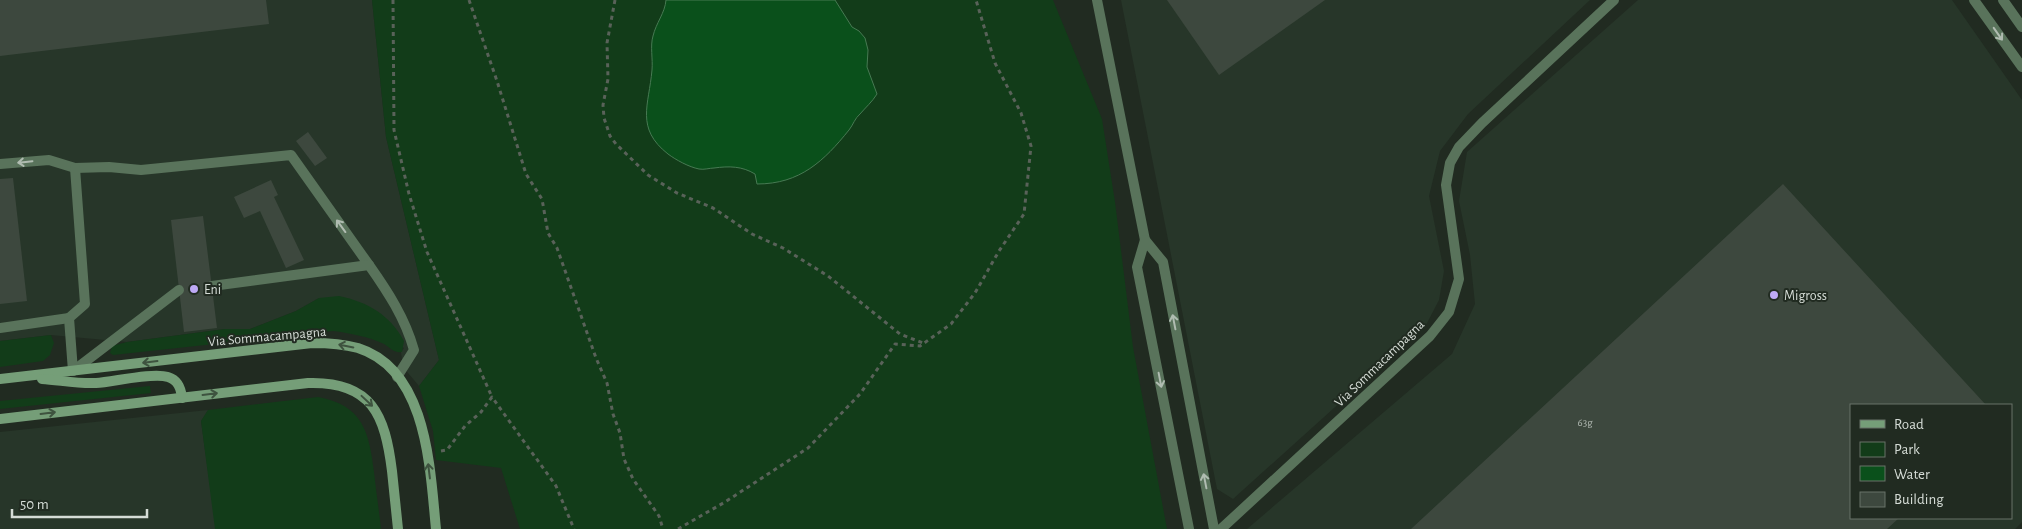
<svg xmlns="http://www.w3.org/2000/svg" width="2022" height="529" viewBox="0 0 2022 529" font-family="'Alegreya Sans',sans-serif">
  <rect width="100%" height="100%" fill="#212b21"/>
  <g fill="#273629" fill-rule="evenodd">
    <path d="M 0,0 L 372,0 L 386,137 L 439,360 L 419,386 L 403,367 L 401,352 L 404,348 L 319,298 L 296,311 L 250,329 L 225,329 L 127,342 L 51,335 L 0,341 Z"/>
    <path d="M 1121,0 L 1590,0 L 1468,114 L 1440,151 L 1429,196 L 1444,271 L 1439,300 L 1426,325 L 1233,499 L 1217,489 Z"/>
    <path d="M 1638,0 L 1952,0 L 2022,100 L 2022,522 L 2015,529 L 1247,529 L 1452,354 L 1475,304 L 1470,255 L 1459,201 L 1467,152 ZM 1851,405 L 2011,405 L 2011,518 L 1851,518 Z"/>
    <path d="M 208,410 L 201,421 L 216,529 L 0,529 L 0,432 Z"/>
  </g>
  <g fill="#123c19">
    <path d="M 372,0 L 1053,0 L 1102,119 L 1115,202 L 1133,347 L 1167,529 L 520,529 L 501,468 L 436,460 L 433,431 L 419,386 L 439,360 L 386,137 Z"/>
    <path d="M 339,296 C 368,302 390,315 404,341 L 402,352 C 393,353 391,348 384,344 C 369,337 350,333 333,331 L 113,355 L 110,353 L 112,346 L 127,342 L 225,329 L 250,329 L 296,311 L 319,298 Z"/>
    <path d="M 51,335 L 54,343 L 50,355 L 43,361 L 0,367 L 0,341 Z"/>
    <path d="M 150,386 L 151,393 L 0,409 L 0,401 Z"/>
    <path d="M 318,397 C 363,405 369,432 374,472 C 376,491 379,510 381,529 L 215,529 L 201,421 L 208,410 Z"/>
  </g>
  <path fill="#0a501b" stroke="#477a53" d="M 666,0 L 835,0 L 852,27 L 859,31 L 865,38 L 868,50 L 867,67 L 877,94 C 872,102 866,107 860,114 C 855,118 853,125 849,130 C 824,161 800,184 757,184 L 755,174 C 742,166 729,166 714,168 C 710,168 704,170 699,169 C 689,167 676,160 668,154 C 635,128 649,105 652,70 C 653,59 650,46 653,36 C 656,23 665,13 666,0 Z"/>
  <g fill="#3d483e">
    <path d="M 0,0 L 266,0 L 269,24 L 0,56 Z"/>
    <path d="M 1167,0 L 1325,0 L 1219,75 Z"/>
    <path d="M 308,132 L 327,158 L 315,166 L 296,141 Z"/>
    <path d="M 13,178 L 27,301 L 0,304 L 0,179 Z"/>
    <path d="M 271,180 L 278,195 L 274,197 L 304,260 L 286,268 L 260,211 L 244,218 L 234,197 Z"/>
    <path d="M 1783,184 L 1986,405 L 1851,405 L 1851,518 L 1899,518 L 1887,529 L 1411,529 Z"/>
    <path d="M 203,216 L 217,328 L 184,332 L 171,220 Z"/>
  </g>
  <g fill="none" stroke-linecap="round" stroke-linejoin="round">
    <g stroke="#596259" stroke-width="3" stroke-dasharray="4 4" stroke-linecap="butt">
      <path d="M 393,0 L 394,130 L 409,194 L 427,252 L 492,397"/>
      <path d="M 469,0 L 497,81 L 526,174 L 542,199 L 548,233 L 557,248 L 596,358 L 607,383 L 613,414 L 620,433 L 624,459 L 633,479 L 659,516 L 663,529"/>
      <path d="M 615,0 L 607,43 L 608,79 L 603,105 L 604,118 L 610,136 L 616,144 L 648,175 L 677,193 L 713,208 L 752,234 L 783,248 L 828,276 L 900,334 L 923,343"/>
      <path d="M 441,451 L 447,450 L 465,426 L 481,412 L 492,397 L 556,486 L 574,529"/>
      <path d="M 678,529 L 725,502 L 808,448 L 860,394 L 895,344 L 920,346 L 951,324 L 975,293 L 999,251 L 1024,214 L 1031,146 L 1021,113 L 995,63 L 976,0"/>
    </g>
    <g stroke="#59735b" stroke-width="10">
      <path d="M 0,164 L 49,160 L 75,168 L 109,167 L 141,170 L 291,155 L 369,265"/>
      <path d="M 212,286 L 369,265 C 388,292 405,318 414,350 L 397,377"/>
      <path d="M 0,328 L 69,318"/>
      <path d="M 73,371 L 69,318 L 85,304 L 75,168"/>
      <path d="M 73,371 L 179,290"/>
    </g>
    <g stroke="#59735b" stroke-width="10">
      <path d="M 1097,0 L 1145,240"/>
      <path d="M 1974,0 L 2022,67"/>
      <path d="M 2003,0 L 2022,27"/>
      <path d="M 1189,529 L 1137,267 L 1145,240 L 1163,262 L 1214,529"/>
      <path d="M 1221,529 L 1430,336 L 1449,312 L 1459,279 L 1446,185 L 1450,163 L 1459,147 L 1482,123 L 1614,0"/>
    </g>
    <g stroke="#759e78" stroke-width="10">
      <path d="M 0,379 L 312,343 C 328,343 343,344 358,348 C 428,370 430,470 436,529"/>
      <path d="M 42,379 C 59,380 78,384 96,383 C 113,382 153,372 168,377 C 178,380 181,388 182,398"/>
      <path d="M 0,419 L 308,383 C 372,381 385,415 392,471 C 394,490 396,510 398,529"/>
    </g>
  </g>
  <defs><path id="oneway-shaft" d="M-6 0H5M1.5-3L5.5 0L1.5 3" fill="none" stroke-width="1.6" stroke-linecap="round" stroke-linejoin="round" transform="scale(1.25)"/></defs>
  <g stroke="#b0bcb1">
    <use href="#oneway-shaft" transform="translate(1998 34) rotate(55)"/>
    <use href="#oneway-shaft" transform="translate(25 162) rotate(174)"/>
    <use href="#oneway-shaft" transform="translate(341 226) rotate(-126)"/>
    <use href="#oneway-shaft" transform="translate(1174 322) rotate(-101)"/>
    <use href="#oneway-shaft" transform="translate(1160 380) rotate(79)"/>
    <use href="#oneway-shaft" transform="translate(1205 481) rotate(-101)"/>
  </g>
  <g stroke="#3e533f">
    <use href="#oneway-shaft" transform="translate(346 346) rotate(-169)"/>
    <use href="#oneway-shaft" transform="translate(150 362) rotate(173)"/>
    <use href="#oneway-shaft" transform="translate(210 394) rotate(-7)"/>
    <use href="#oneway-shaft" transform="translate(367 401) rotate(43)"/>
    <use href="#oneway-shaft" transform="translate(48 413) rotate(-7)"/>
    <use href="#oneway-shaft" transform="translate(429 471) rotate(-97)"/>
  </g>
  <g fill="#bea9f5" stroke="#212b21" stroke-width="2">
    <circle cx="194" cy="289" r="5"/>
    <circle cx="1774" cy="295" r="5"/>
  </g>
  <g text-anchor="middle" stroke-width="4" stroke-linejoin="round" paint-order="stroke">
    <g font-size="11" fill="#afb7b0">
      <text x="1585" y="426">63g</text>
    </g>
    <g font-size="14" fill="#d5dcd6" stroke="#212b21" text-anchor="start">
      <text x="204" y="294">Eni</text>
      <text x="1784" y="300">Migross</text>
    </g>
    <g font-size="14" fill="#d5dcd6" stroke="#212b21">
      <text transform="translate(267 336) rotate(-5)" y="5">Via Sommacampagna</text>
      <text transform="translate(1379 363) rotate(-44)" y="5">Via Sommacampagna</text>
    </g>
  </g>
  <rect x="1850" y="404" width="162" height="115" fill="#212b21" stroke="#697269"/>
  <rect x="1860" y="420" width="25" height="8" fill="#759e78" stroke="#697269"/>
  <text x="1894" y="429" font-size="15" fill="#d5dcd6">Road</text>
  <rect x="1860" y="442" width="25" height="15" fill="#123c19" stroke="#697269"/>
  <text x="1894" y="454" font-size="15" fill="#d5dcd6">Park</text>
  <rect x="1860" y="466" width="25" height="15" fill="#0a501b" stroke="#697269"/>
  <text x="1894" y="479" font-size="15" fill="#d5dcd6">Water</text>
  <rect x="1860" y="492" width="25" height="15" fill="#3d483e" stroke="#697269"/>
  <text x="1894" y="504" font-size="15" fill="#d5dcd6">Building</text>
  <path d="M12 509v8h135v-8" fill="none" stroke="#d5dcd6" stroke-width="2.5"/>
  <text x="20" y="509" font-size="15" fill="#d5dcd6" stroke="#212b21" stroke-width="4" paint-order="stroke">50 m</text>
</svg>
